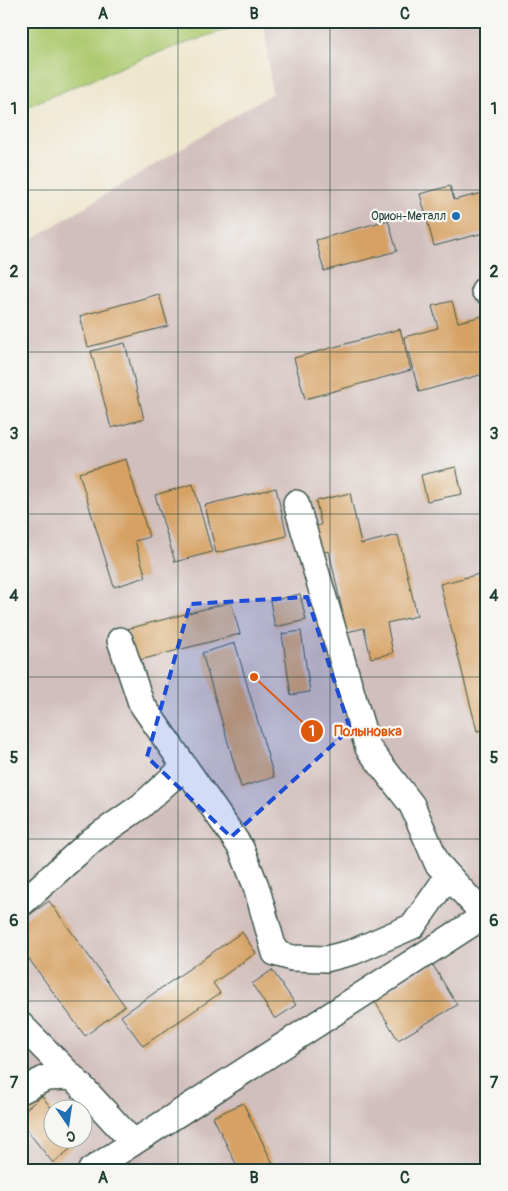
<svg xmlns="http://www.w3.org/2000/svg" width="508" height="1191" viewBox="0 0 508 1191" font-family="Pangolin,sans-serif">
  <rect width="100%" height="100%" fill="#f6f6f2"/>
  <filter id="ink" filterUnits="userSpaceOnUse"><feTurbulence type="fractalNoise" baseFrequency=".02" numOctaves="2"/><feDisplacementMap in="SourceGraphic" scale="10" xChannelSelector="R" yChannelSelector="G"/><feConvolveMatrix kernelMatrix="1 2 1 2 8 2 1 2 1" color-interpolation-filters="sRGB"/></filter>
  <filter id="wash" filterUnits="userSpaceOnUse"><feTurbulence type="fractalNoise" baseFrequency=".0096" numOctaves="4" result="noise"/><feDisplacementMap in="SourceGraphic" scale="20" xChannelSelector="R" yChannelSelector="G"/><feGaussianBlur stdDeviation="1.12" result="paint"/><feColorMatrix in="noise" values="0 0 0 0 0 0 0 0 0 0 0 0 0 0 0 0 0 1.4 0 .05"/><feComposite in="paint" operator="in"/></filter>
  <g filter="url(#wash)">
    <rect width="100%" height="100%" fill="#eee6cd"/>
    <path fill="#d1bfbd" fill-rule="evenodd" d="M 264,21 L 487,21 L 487,1170 L 21,1170 L 21,246 L 272,93 ZM 52,1108 L 82,1108 L 82,1138 L 52,1138 Z"/>
    <path fill="#aeca71" stroke="#668452" d="M 21,21 L 251,21 L 143,58 L 21,109 Z"/>
    <g id="blocks">
      <g fill="#d6a164">
        <path d="M 450,186 L 454,200 L 487,192 L 487,232 L 434,246 L 420,194 Z"/>
        <path d="M 388,220 L 397,251 L 324,271 L 316,240 Z"/>
        <path d="M 159,294 L 168,326 L 88,347 L 80,316 Z"/>
        <path d="M 452,301 L 458,322 L 487,315 L 487,373 L 419,392 L 404,337 L 438,328 L 432,306 Z"/>
        <path d="M 400,329 L 411,370 L 305,399 L 294,358 Z"/>
        <path d="M 125,343 L 144,419 L 111,428 L 91,351 Z"/>
        <path d="M 126,459 L 149,537 L 135,541 L 146,577 L 114,587 L 79,473 Z"/>
        <path d="M 456,467 L 462,494 L 427,501 L 421,475 Z"/>
        <path d="M 193,484 L 212,552 L 175,562 L 155,495 Z"/>
        <path d="M 276,488 L 287,536 L 216,553 L 205,505 Z"/>
        <path d="M 350,493 L 361,544 L 398,535 L 417,616 L 387,623 L 393,653 L 371,658 L 364,628 L 347,632 L 329,551 L 316,554 L 309,527 L 321,525 L 316,501 Z"/>
        <path d="M 487,572 L 487,729 L 477,731 L 440,584 Z"/>
        <path d="M 300,594 L 306,620 L 275,627 L 270,601 Z"/>
        <path d="M 231,602 L 240,634 L 136,661 L 127,629 Z"/>
        <path d="M 301,631 L 310,692 L 291,695 L 282,634 Z"/>
        <path d="M 235,643 L 274,777 L 241,787 L 202,653 Z"/>
        <path d="M 49,901 L 125,1006 L 85,1036 L 21,948 L 21,921 Z"/>
        <path d="M 242,932 L 256,953 L 213,983 L 220,993 L 143,1046 L 121,1016 Z"/>
        <path d="M 433,965 L 457,1005 L 398,1040 L 374,1000 Z"/>
        <path d="M 272,970 L 296,1005 L 275,1019 L 252,984 Z"/>
        <path d="M 42,1096 L 52,1109 L 52,1138 L 76,1138 L 79,1142 L 53,1163 L 21,1123 L 21,1113 Z"/>
        <path d="M 243,1103 L 276,1170 L 239,1170 L 213,1117 Z"/>
      </g>
    </g>
  </g>
  <g filter="url(#ink)">
    <use href="#blocks" fill-opacity="0" stroke="#3e564b" stroke-width="1"/>
    <g fill="none" stroke-linecap="round" stroke-linejoin="round">
      <g stroke="#3e564b" stroke-width="28">
        <g id="minor">
          <path d="M 484,290 L 487,289"/>
          <path d="M 296,503 L 368,748 L 412,805 L 437,863 L 485,916"/>
          <path d="M 120,640 L 141,703 L 241,848 L 256,886 L 275,953 L 292,958 L 326,959 L 353,952 L 413,926 L 448,876"/>
          <path d="M 21,904 L 92,840 L 141,806 L 184,767"/>
          <path d="M 21,1025 L 84,1089 L 133,1142"/>
          <path d="M 21,1091 L 46,1078 L 72,1077"/>
          <path d="M 91,1170 L 487,914"/>
        </g>
      </g>
      <use href="#minor" stroke="#fff" stroke-width="25"/>
    </g>
  </g>
  <path fill="#1d4ed8" fill-opacity="0.2" stroke="#1d4ed8" stroke-width="4" stroke-dasharray="10 6" stroke-linejoin="round" d="M 307,597 L 350,729 L 231,837 L 147,757 L 190,604 Z"/>
  <path fill="none" stroke="#1f3d34" stroke-width="1" stroke-opacity="0.55" d="M 178,21 L 178,1170M 330,21 L 330,1170M 21,190 L 487,190M 21,352 L 487,352M 21,514 L 487,514M 21,677 L 487,677M 21,839 L 487,839M 21,1001 L 487,1001"/>
  <circle fill="#1f6fb2" stroke="#f6f6f2" stroke-width="2" cx="456" cy="216" r="5"/>
  <g text-anchor="middle" stroke-width="4.5" stroke-linejoin="round" paint-order="stroke">
    <g font-size="12" fill="#1f3d34" stroke="#f6f6f2" text-anchor="end">
      <text x="446" y="220">Орион-Металл</text>
    </g>
  </g>
  <path fill="none" stroke="#de580e" stroke-width="2" d="M254 677L312 731"/>
  <g fill="#de580e" stroke="#f6f6f2" stroke-width="2">
    <circle cx="254" cy="677" r="5"/>
    <circle cx="312" cy="731" r="12"/>
  </g>
  <g font-size="15" text-anchor="middle" font-weight="bold" fill="#fff">
    <text x="312" y="736">1</text>
  </g>
  <g font-size="14" text-anchor="middle" font-weight="bold" fill="#de580e" stroke="#f6f6f2" stroke-width="4.5" stroke-linejoin="round" paint-order="stroke">
    <text x="368" y="736">Полыновка</text>
  </g>
  <rect width="508" height="1191" fill="none" stroke="#f6f6f2" stroke-width="55"/>
  <g transform="translate(68 1124) rotate(167)"><circle r="24" fill="#f6f6f2" stroke="#a0aca6"/>
  <path d="M0-4L9 19L0 12L-9 19Z" fill="#1f6fb2"/>
  <text y="-8" font-size="14" font-weight="bold" text-anchor="middle" fill="#1f3d34">С</text>
  </g>
  <rect x="28" y="28" width="452" height="1136" fill="none" stroke="#1f3d34" stroke-width="2"/>
  <g font-size="16" text-anchor="middle" font-weight="bold" fill="#1f3d34">
    <text x="103" y="19">A</text>
    <text x="254" y="19">B</text>
    <text x="405" y="19">C</text>
    <text x="14" y="114">1</text>
    <text x="494" y="114">1</text>
    <text x="14" y="277">2</text>
    <text x="494" y="277">2</text>
    <text x="14" y="439">3</text>
    <text x="494" y="439">3</text>
    <text x="14" y="601">4</text>
    <text x="494" y="601">4</text>
    <text x="14" y="763">5</text>
    <text x="494" y="763">5</text>
    <text x="14" y="926">6</text>
    <text x="494" y="926">6</text>
    <text x="14" y="1088">7</text>
    <text x="494" y="1088">7</text>
    <text x="103" y="1183">A</text>
    <text x="254" y="1183">B</text>
    <text x="405" y="1183">C</text>
  </g>
</svg>
